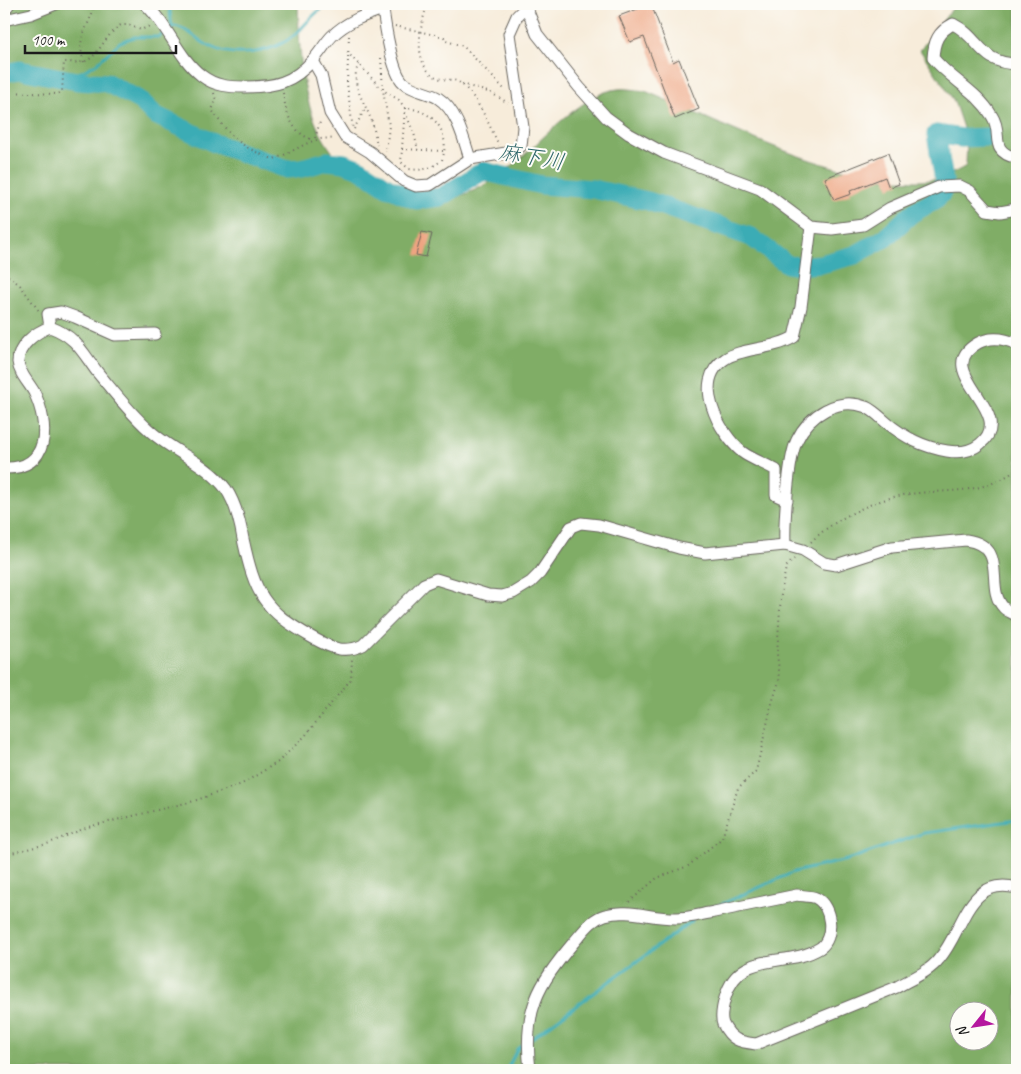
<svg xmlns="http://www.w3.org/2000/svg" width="1021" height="1074" viewBox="0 0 1021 1074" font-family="Caveat,'Klee One',sans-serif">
  <rect width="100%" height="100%" fill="#fdfcf7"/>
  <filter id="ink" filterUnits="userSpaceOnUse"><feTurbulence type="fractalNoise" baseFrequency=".02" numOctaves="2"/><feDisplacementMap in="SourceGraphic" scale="10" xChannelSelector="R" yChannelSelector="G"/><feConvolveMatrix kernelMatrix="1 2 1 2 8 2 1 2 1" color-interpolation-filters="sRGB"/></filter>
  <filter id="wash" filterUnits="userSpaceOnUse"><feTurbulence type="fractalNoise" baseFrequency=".0096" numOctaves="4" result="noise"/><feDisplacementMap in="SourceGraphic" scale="20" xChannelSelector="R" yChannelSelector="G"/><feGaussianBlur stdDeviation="1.12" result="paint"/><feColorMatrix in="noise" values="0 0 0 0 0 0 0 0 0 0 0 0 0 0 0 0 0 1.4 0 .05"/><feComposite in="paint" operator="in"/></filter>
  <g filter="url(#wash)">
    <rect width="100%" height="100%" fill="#f7ecda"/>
    <path fill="#80ad66" stroke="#4e6441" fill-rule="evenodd" d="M 4,4 L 298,4 C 300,69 302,141 363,180 C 371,184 378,191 386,194 C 424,210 468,199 500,175 C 524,158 545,134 568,115 C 583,104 599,91 618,89 C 626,88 636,90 645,91 C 726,125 827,179 915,181 C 931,182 952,175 966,166 L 967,140 L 954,101 L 920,50 L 956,4 L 1017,4 L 1017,1070 L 4,1070 ZM 958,1012 L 988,1012 L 988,1042 L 958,1042 Z"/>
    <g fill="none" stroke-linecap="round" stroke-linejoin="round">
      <g stroke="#3aacb5" stroke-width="3">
        <path d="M 169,4 L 172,28"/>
        <path d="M 57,77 L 79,73 L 96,64 L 120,42 L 134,37 L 158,37 L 175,26 C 190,29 197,41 211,47 C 239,60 278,52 300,30 C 309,20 316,11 328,4"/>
        <path d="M 715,907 L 794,872 L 847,860 L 924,833 L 1017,820"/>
        <path d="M 532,1038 L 692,921"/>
        <path d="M 507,1070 L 517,1049 L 525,1043"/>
      </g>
      <path stroke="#3aacb5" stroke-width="19" d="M 4,73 L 20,70 L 77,81 L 107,83 L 141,101 L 155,115 L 214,143 L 287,169 L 302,168 L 327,161 L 344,163 L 360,169 L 387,187 L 416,200 L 441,197 L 483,171 L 541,185 L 593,189 L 648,201 L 751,237 L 787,264 L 797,266 L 821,264 L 855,255 L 885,238 L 911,214 L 937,199 L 942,193 L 944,180 L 936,134 L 962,138 L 989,137"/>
    </g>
    <g id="blocks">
      <g fill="#eea481">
        <path d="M 651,4 L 673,62 L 679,59 L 699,109 L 675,119 L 644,37 L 630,42 L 619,16 Z"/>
        <path d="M 888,153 L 899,184 L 889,188 L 885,177 L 850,191 L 851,194 L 834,200 L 825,178 Z"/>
        <path d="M 422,232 L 432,234 L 426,257 L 416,255 Z"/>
      </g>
    </g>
  </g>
  <g filter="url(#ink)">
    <use href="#blocks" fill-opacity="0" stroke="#69655e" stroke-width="1"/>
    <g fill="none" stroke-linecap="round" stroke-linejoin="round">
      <g stroke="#69655e" stroke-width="13">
        <g id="minor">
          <path d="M 145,4 C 168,24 177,57 202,76 C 215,86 229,87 245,87 C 274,87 293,83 313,60 C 320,53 325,43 332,36 C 346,22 365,15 383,9"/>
          <path d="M 384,4 L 383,9 C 385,25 392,72 403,82 C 412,91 428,92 438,98 C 457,110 464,140 470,159"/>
          <path d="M 525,4 L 537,34 L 579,87 L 606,117 L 629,134 L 664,153 L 760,189 L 811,227 L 832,229 L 863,225 L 890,208 L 939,187 L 960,186 L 970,191 L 987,210 L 1000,212 L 1017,209"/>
          <path d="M 4,11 L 9,4"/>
          <path d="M 4,20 L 31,14 L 56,4"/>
          <path d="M 313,61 L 321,75 L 330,113 L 345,137 L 370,152 L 404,181 L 416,186 L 430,185 L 470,159 L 512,152 L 521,146 L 523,127 L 509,34 L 517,16 L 526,7"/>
          <path d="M 1017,64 C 979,63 981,38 953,24 C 938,32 934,41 933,58 C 951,80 977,91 992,116 C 1004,134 987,151 1017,158"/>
          <path d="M 50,327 L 48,314 L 61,312 L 75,317 L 115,335 L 155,334"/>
          <path d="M 4,468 C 50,470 50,425 34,392 C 29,383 19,373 18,362 C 18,345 36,332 50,327 C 77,337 82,352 98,373 C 114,392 130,413 148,429 C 172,452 206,462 226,489 C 236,504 240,521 243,539 C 255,594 263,610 313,638 C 331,648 344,654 363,645 L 424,584 L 436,579 L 488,595 L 502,596 L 513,593 L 531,582 L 540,573 L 571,527 L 581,523 L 599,525 L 679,548 L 705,553 L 785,545 L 803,550 L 824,563 L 836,565 L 892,547 L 966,540 C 1011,547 983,587 1004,608 C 1007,611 1013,613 1017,616"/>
          <path d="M 787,500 L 776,495 L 776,470 C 766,464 751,459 742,452 C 719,433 691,381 725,359 C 741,348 773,350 794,337 L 801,307 L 811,227"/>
          <path d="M 785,545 C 784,524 788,458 797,440 C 809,415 838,396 866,407 C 873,410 880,417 887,423 C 906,438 923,447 947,451 C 959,453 970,452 980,444 C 1020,412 928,371 978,343 C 991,336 1004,338 1017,344"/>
          <path d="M 530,1070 C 523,1011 537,986 574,942 C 583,932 591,919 605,915 C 628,908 653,919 677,918 C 689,918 702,914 714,912 C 742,906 769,901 797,895 C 802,896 811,896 816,898 C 832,906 835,938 820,948 C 786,969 739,948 725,998 C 723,1005 720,1017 723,1024 C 731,1040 739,1042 756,1044 L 897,987 C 911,979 929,972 939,959 C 964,931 967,875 1017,888"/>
        </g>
      </g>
      <g stroke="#69655e" stroke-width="2" stroke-dasharray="1 4" stroke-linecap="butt">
        <path d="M 425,12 C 419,32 413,67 438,78 C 445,81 454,78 460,83 C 478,97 489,125 499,145"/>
        <path d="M 395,26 L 444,37 L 446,41 L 463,46 L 506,91"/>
        <path d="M 349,36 L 347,83 L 353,130"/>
        <path d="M 347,52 L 383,90 L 389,126 L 386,152"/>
        <path d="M 381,58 L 383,90 L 399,100 L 405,108 C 432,109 452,132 442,160 C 431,169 422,171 409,169 L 407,171"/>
        <path d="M 84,62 C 75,35 90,29 94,4"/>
        <path d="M 359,64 C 349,82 364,101 370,117 C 374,126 375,136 377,145"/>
        <path d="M 462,84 L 491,93 L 508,103"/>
        <path d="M 4,92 L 58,94 L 62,92 L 64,62 C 71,62 82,64 88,60 C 99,54 106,34 121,25 L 129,25 L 141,30 L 152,25"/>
        <path d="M 214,93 L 216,100 L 212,110 C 230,137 242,148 273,159 C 295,153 311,135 334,139"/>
        <path d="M 283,93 C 286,114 292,133 313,140"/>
        <path d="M 405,108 L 401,162 L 409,169"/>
        <path d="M 405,112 L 414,133 L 418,150"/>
        <path d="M 354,129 L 365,109"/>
        <path d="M 315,138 L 321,119"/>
        <path d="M 402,149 L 444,151"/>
        <path d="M 4,273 L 20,285 L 39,311"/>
        <path d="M 811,542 C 832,520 874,500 903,495 C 945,488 982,497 1017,469"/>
        <path d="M 4,855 L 47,844 L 88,827 L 194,801 L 242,784 L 278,762 L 305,736 L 351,679 L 352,659"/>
        <path d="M 629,902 L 657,878 L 688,866 L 722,838 L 738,788 L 756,771 L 772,703 L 780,678 L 777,654 L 781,594 L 786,567 L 794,559"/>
      </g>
      <use href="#minor" stroke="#fff" stroke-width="11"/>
    </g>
  </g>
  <g text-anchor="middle" stroke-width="4" stroke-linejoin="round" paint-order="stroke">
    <g font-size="22" font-style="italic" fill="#2b6468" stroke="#fdfcf7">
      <text transform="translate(532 156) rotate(10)" y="8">麻下川</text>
    </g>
  </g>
  <rect width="1021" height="1074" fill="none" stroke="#fdfcf7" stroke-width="20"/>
  <g transform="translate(974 1026) rotate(240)"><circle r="24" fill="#fdfcf7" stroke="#a3a29f"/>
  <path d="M0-4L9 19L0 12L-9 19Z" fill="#b5179e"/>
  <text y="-8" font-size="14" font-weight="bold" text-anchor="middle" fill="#1c1c1c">N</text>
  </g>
  <path d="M25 45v8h151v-8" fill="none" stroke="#1c1c1c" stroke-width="2.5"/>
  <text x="32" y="45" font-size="15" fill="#1c1c1c" stroke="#fdfcf7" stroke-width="4" paint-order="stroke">100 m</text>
</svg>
